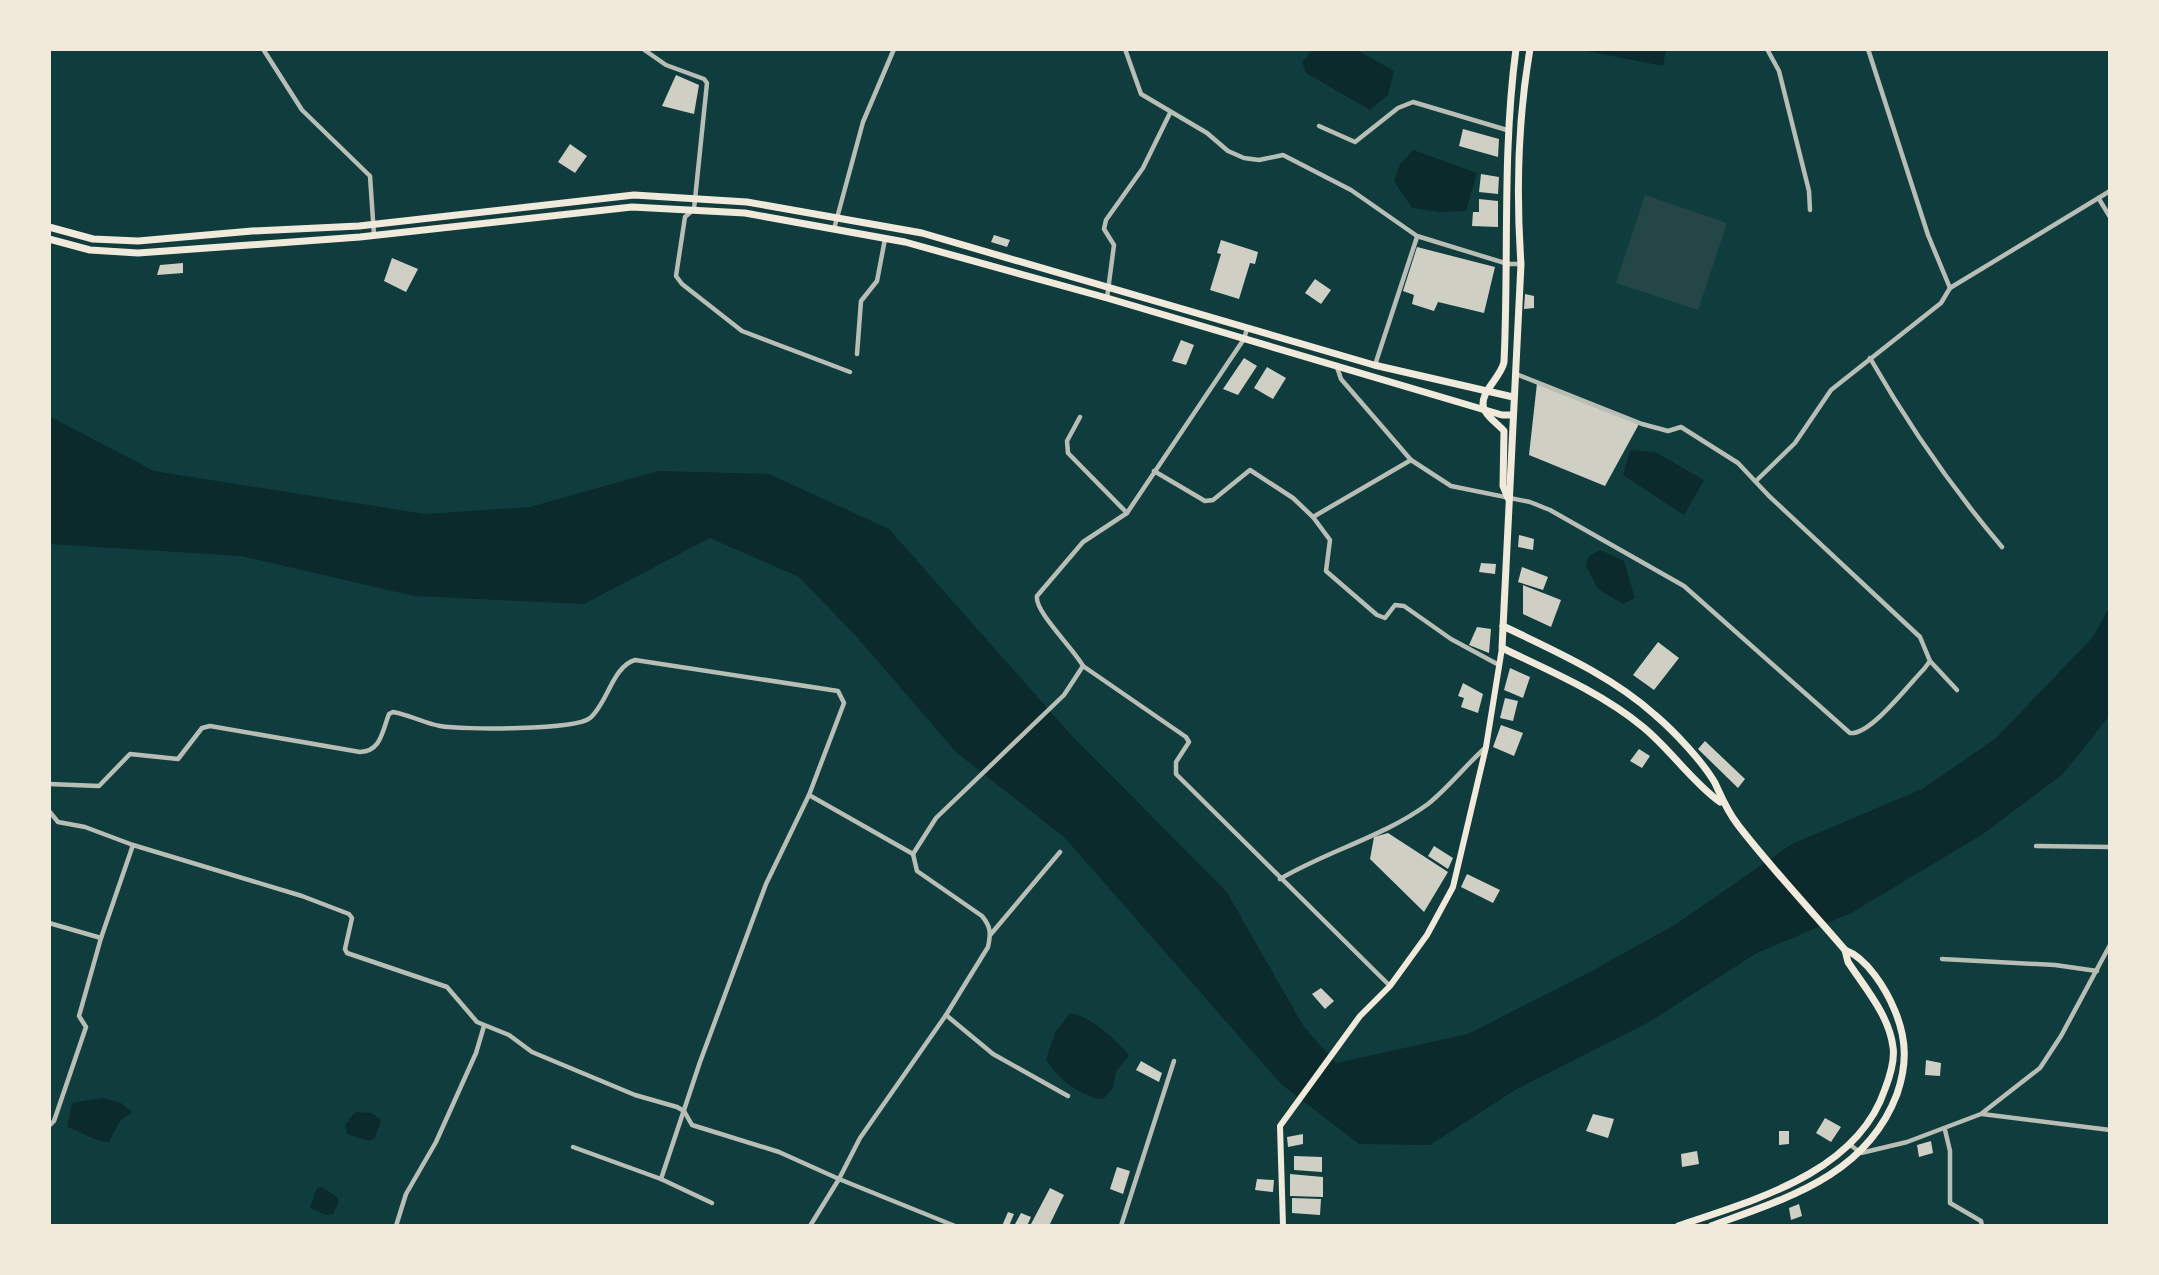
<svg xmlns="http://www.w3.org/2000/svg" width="2159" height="1275" viewBox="0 0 2159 1275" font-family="Montserrat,sans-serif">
  <rect width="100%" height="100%" fill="#0f3d3e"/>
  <path fill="#244646" d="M 1645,195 L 1727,223 L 1698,310 L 1616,283 Z"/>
  <g fill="#0a2a2b">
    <path d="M 1314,49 L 1355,49 L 1394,71 L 1388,95 L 1370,110 L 1306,73 L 1302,62 Z"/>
    <path d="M 1577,49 L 1666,49 L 1663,66 Z"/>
    <path d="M 1413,150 L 1477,173 L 1466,211 L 1439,212 L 1412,208 L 1394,181 L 1400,164 Z"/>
    <path d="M 49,416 L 154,471 L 425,514 L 530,507 L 658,471 L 769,474 L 889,529 L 1072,736 L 1226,891 L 1304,1027 L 1336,1063 L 1468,1034 L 1592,971 L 1676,924 L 1792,844 L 1922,789 L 1995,739 L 2093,637 L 2110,606 L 2110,715 L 2063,774 L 1983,834 L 1851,913 L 1755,954 L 1651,1021 L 1515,1090 L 1430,1145 L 1359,1144 L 1281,1084 L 1064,837 L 957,753 L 856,636 L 799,577 L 710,538 L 584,604 L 414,596 L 241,556 L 49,544 Z"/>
    <path d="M 1630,450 L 1655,452 L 1704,480 L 1684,515 L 1623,475 Z"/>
    <path d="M 1600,550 L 1624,561 L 1635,598 L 1623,604 L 1598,589 L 1586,566 L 1589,556 Z"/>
    <path d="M 1070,1013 C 1090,1016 1117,1040 1129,1055 L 1116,1072 L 1113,1088 L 1103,1099 C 1083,1098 1055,1077 1046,1059 L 1055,1033 Z"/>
    <path d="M 103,1098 L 121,1103 L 132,1112 L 120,1121 L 109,1142 C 98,1143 80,1131 67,1127 L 72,1103 Z"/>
    <path d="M 355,1112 L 372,1113 L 381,1120 L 375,1138 L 369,1141 L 347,1134 L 345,1125 Z"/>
    <path d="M 322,1187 L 337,1197 L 339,1202 L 333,1214 L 326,1215 L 310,1208 L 317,1188 Z"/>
  </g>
  <g fill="#cfcfc3">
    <path d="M 676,75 L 699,85 L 694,114 L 662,106 Z"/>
    <path d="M 1463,129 L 1499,139 L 1498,157 L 1459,146 Z"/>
    <path d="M 570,144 L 587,156 L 575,173 L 558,162 Z"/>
    <path d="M 1481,174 L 1499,177 L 1498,194 L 1479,192 Z"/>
    <path d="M 1479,199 L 1498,201 L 1498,227 L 1472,226 L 1473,212 L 1479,212 Z"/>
    <path d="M 994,235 L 1010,240 L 1007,247 L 991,242 Z"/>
    <path d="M 1221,240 L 1258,252 L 1255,264 L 1250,263 L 1239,299 L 1210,290 L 1221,254 L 1217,253 Z"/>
    <path d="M 1417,247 L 1495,267 L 1484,313 L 1438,302 L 1434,311 L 1412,304 L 1414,295 L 1403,291 Z"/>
    <path d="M 392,258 L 418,269 L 406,292 L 384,281 Z"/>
    <path d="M 183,263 L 183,273 L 157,275 L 160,265 Z"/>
    <path d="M 1315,279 L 1331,290 L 1321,304 L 1305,293 Z"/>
    <path d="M 1525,294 L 1534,296 L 1534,308 L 1524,309 Z"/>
    <path d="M 1181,340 L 1194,345 L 1186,365 L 1172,361 Z"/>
    <path d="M 1244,358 L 1257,366 L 1238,395 L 1223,389 Z"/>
    <path d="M 1267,367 L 1286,378 L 1273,399 L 1254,388 Z"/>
    <path d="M 1537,383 L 1639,424 L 1605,486 L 1529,455 Z"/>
    <path d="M 1519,535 L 1534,539 L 1533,550 L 1518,547 Z"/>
    <path d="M 1481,563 L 1496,564 L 1495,574 L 1479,572 Z"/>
    <path d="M 1522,567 L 1548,577 L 1543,590 L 1518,582 Z"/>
    <path d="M 1523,585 L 1561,600 L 1551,627 L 1523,614 Z"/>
    <path d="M 1477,627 L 1491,629 L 1489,653 L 1469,645 Z"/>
    <path d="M 1658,642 L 1679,658 L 1654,690 L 1633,675 Z"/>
    <path d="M 1510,668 L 1530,677 L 1523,698 L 1504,690 Z"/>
    <path d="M 1463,683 L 1483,694 L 1478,713 L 1461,707 L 1464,698 L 1458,696 Z"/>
    <path d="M 1505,698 L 1518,701 L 1513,721 L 1500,718 Z"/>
    <path d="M 1501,725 L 1523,733 L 1514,756 L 1493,747 Z"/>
    <path d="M 1705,741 L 1745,779 L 1738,788 L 1698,749 Z"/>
    <path d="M 1639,749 L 1650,756 L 1642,768 L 1630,761 Z"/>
    <path d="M 1388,833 L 1448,872 L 1424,912 L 1370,859 L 1374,837 Z"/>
    <path d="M 1434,846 L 1453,858 L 1448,869 L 1428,856 Z"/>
    <path d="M 1467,874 L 1500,890 L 1493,903 L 1461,887 Z"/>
    <path d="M 1321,988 L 1334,1001 L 1325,1009 L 1312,994 Z"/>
    <path d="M 1926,1060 L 1941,1063 L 1940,1076 L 1925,1075 Z"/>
    <path d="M 1141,1061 L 1162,1073 L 1159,1082 L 1136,1070 Z"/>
    <path d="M 1593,1114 L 1614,1119 L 1608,1138 L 1586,1131 Z"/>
    <path d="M 1825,1118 L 1841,1127 L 1831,1142 L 1816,1133 Z"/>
    <path d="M 1779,1131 L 1789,1131 L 1789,1144 L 1779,1145 Z"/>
    <path d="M 1303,1134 L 1303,1144 L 1288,1147 L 1287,1137 Z"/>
    <path d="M 1931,1141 L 1933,1153 L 1919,1157 L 1917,1145 Z"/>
    <path d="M 1697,1151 L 1699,1164 L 1682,1167 L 1681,1154 Z"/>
    <path d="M 1294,1156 L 1322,1157 L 1322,1172 L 1294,1170 Z"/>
    <path d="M 1117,1167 L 1130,1171 L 1123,1194 L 1110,1189 Z"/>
    <path d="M 1290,1174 L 1323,1177 L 1323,1197 L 1290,1196 Z"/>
    <path d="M 1257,1179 L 1274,1180 L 1273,1192 L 1255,1190 Z"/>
    <path d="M 1050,1188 L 1064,1195 L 1049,1226 L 1031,1224 Z"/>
    <path d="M 1292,1198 L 1321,1199 L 1320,1215 L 1292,1213 Z"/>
    <path d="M 1799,1204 L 1802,1216 L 1791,1220 L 1789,1208 Z"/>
    <path d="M 1008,1212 L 1014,1214 L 1009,1226 L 1002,1226 Z"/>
    <path d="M 1021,1213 L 1031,1217 L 1027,1226 L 1014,1226 Z"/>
  </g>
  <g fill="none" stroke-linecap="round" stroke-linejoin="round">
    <g stroke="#b8beb3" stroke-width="4.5">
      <path d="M 263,49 L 302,110 L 370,176 L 374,235"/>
      <path d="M 643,49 L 666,65 L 704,79 L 707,83 L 694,209 L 685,217 L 676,276 L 682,284 L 742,331 L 850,372"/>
      <path d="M 1125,49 L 1141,94 L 1207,133 L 1228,151 L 1244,158 L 1259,160 L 1283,155 L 1351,190 L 1417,236 L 1508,264 L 1521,264"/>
      <path d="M 1767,49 L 1779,71 L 1809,191 L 1810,210"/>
      <path d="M 1319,126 L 1355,142 L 1398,108 L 1413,102 L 1507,130"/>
      <path d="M 2099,199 L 2110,217"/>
      <path d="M 834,229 L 863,122 L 894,49"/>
      <path d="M 1950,288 L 2110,191"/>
      <path d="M 1107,298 L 1114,245 L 1104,229 L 1106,220 L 1143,168 L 1170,113"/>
      <path d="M 857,354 L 861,301 L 877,281 L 885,239"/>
      <path d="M 1870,358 C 1909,426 1951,487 2002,547"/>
      <path d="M 1375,365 L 1417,237"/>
      <path d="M 1337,367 L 1341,379 L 1411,460"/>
      <path d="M 1080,417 L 1067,441 L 1068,453 L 1127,513"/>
      <path d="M 1154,471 L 1205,501 L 1213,500 L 1250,470 L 1293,498 L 1313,517 L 1411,460 L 1451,486 L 1530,502 L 1550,510 L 1684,586 L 1850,733 C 1870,736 1909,684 1924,669 L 1930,661 L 1920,637 L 1769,496 L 1738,463 L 1681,427 L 1668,431 L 1642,424 L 1516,374"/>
      <path d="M 1757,480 L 1795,443 L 1831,390 L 1941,303 L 1950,288 L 1928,235 L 1868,49"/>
      <path d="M 1313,517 L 1330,540 L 1326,571 L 1377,615 L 1385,618 L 1395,605 L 1404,606 L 1451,639 L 1499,665"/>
      <path d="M 1930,661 L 1957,690"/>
      <path d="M 1083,666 L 1186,737 L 1189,742 L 1176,762 L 1176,774 L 1390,986"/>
      <path d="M 49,784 L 99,786 L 130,754 L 178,759 L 202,728 L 210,726 L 360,752 C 381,751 382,732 389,714 L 393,712 C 410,715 424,723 440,726 C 462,730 576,730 590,718 C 607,704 613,666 635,660 L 838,691 L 844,703 L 809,795 L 766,884 L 700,1062 L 661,1179"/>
      <path d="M 49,811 L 58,822 L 85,827 L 133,845"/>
      <path d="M 2036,846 L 2110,847"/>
      <path d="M 913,854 L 936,818 L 1064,695 L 1083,666 C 1073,648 1034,611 1037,596 L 1083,542 L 1127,513 L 1244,339 L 1247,329"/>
      <path d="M 1280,879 C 1327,851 1383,837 1428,804 C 1448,788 1466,765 1485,748"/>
      <path d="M 49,923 L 101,938 L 133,845 L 302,896 L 349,914 L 352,918 L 345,949 L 347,953 L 447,987 L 477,1022 L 509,1035 L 532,1052 L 635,1095 L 677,1107 L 684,1111 L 692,1125 L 779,1152 L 839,1179 L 860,1138 L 946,1015 L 988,947 C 991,933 991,927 982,916 L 917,871 L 913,854 L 809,795"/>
      <path d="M 991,934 L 1060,852"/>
      <path d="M 1942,959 L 2055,965 L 2097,971"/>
      <path d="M 946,1015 L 993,1054 L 1068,1096"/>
      <path d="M 1982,1114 L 2110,1130"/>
      <path d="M 49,1126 L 54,1121 L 86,1027 L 79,1016 L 101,938"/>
      <path d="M 1945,1130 L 1950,1151 L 1950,1203 L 1981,1221 L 1982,1226"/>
      <path d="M 1849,1144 L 1861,1153 L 1907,1142 L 1981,1114 L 2040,1068 L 2061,1036 L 2110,945"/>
      <path d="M 573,1147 L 661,1179 L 712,1203"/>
      <path d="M 396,1226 L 406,1194 L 436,1142 L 476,1053 L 484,1026"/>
      <path d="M 810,1226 L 839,1179 L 955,1226"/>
      <path d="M 1121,1226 L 1174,1061"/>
    </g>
    <path stroke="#f1e9da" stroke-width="6" d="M 1283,1226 L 1280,1126 L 1360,1016 L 1390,986 L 1427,935 L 1453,887 L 1486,747 L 1502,648"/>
    <g stroke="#f1e9da" stroke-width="7">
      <path d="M 1530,49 C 1518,119 1516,193 1521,264 L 1502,648 C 1550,671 1602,693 1643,727 C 1671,750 1691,781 1720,802"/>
      <path d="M 49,227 L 93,239 L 138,241 L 252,231 L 359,226 L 634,195 L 747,202 L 922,233 L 1374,365 L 1513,397"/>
      <path d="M 49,239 L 90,250 L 138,253 L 360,237 L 632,207 L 745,213 L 905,242 L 1107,298 L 1502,415 L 1511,415"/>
      <path d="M 1508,498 L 1503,486 L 1504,431 C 1498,424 1487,417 1484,409 C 1478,393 1501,378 1504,362 C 1509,257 1502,154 1516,49"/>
      <path d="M 1503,626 C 1555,651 1612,676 1655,715 C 1674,731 1703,762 1715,783 C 1722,798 1727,811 1738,825 C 1771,868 1810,909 1845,950 L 1848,962 C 1865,988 1889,1015 1893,1047 C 1895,1060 1890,1076 1885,1089 C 1857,1173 1754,1200 1678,1226"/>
      <path d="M 1711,1226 C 1787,1198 1866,1176 1897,1094 C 1907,1065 1907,1040 1895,1011 C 1886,989 1867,958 1845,950"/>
    </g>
  </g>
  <rect width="2159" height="1275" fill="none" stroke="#f1e9da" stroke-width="102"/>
</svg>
